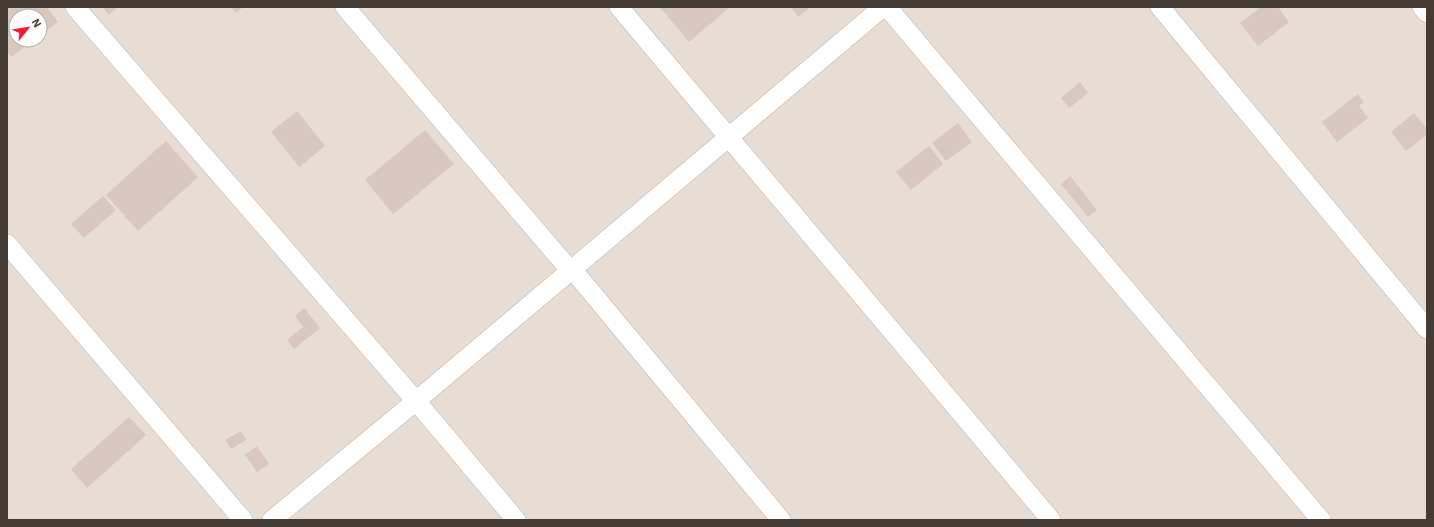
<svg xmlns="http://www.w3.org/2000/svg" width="1434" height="527" viewBox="0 0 1434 527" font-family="'IBM Plex Sans',sans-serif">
  <rect width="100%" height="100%" fill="#f3ede7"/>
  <path fill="#e7ddd5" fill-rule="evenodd" d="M 7,7 L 1427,7 L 1427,520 L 7,520 ZM 16,16 L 40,16 L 40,40 L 16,40 Z"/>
  <g fill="#d8c8c0">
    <path d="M 7,7 L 47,7 L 58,22 L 40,35 L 40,16 L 16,16 L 16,40 L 34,40 L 11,57 L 7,51 Z"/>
    <path d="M 102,7 L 118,7 L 109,15 Z"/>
    <path d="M 231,7 L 243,7 L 236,13 Z"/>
    <path d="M 660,7 L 730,7 L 689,42 Z"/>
    <path d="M 791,7 L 811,7 L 798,17 Z"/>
    <path d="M 1261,7 L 1278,7 L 1289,22 L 1258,46 L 1240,23 Z"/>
    <path d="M 1080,82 L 1088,93 L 1069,108 L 1061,98 Z"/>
    <path d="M 1358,94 L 1364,102 L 1359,106 L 1368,118 L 1337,142 L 1322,122 Z"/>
    <path d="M 297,111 L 325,146 L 299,167 L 271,132 Z"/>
    <path d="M 1414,113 L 1427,129 L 1427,134 L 1406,151 L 1391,132 Z"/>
    <path d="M 958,123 L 972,142 L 946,161 L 932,143 Z"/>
    <path d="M 425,130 L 454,164 L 393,214 L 365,180 Z"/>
    <path d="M 166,141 L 198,177 L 138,231 L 106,195 Z"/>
    <path d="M 929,146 L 943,164 L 911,190 L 896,172 Z"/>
    <path d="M 1070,176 L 1097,210 L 1088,217 L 1061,184 Z"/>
    <path d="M 103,196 L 116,210 L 84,238 L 71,224 Z"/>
    <path d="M 304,308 L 320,328 L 294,349 L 287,340 L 303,327 L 295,316 Z"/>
    <path d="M 129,417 L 146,435 L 87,488 L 71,469 Z"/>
    <path d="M 241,431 L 246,440 L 231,449 L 225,440 Z"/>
    <path d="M 257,446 L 269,464 L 257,472 L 245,455 Z"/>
  </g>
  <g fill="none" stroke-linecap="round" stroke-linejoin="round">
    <g stroke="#c2b5ad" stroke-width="20">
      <g id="minor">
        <path d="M 75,7 L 416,401 L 516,520"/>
        <path d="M 345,7 L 570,270 L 572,269 L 781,520"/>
        <path d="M 619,7 L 1051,520"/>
        <path d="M 887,7 L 1321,520"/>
        <path d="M 1160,7 L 1427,329"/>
        <path d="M 1422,7 L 1427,13"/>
        <path d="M 7,244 L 243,520"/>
        <path d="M 272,520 L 416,401 L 883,7"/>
      </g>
    </g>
    <use href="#minor" stroke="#fff" stroke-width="19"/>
  </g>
  <rect width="1434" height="527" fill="none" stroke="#463c36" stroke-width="16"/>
  <g transform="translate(28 28) rotate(60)"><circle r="19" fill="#ffffff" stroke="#b5b1af"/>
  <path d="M0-3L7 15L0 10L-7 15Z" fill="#f71a2e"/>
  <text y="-6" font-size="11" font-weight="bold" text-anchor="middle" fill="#463c36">N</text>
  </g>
</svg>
